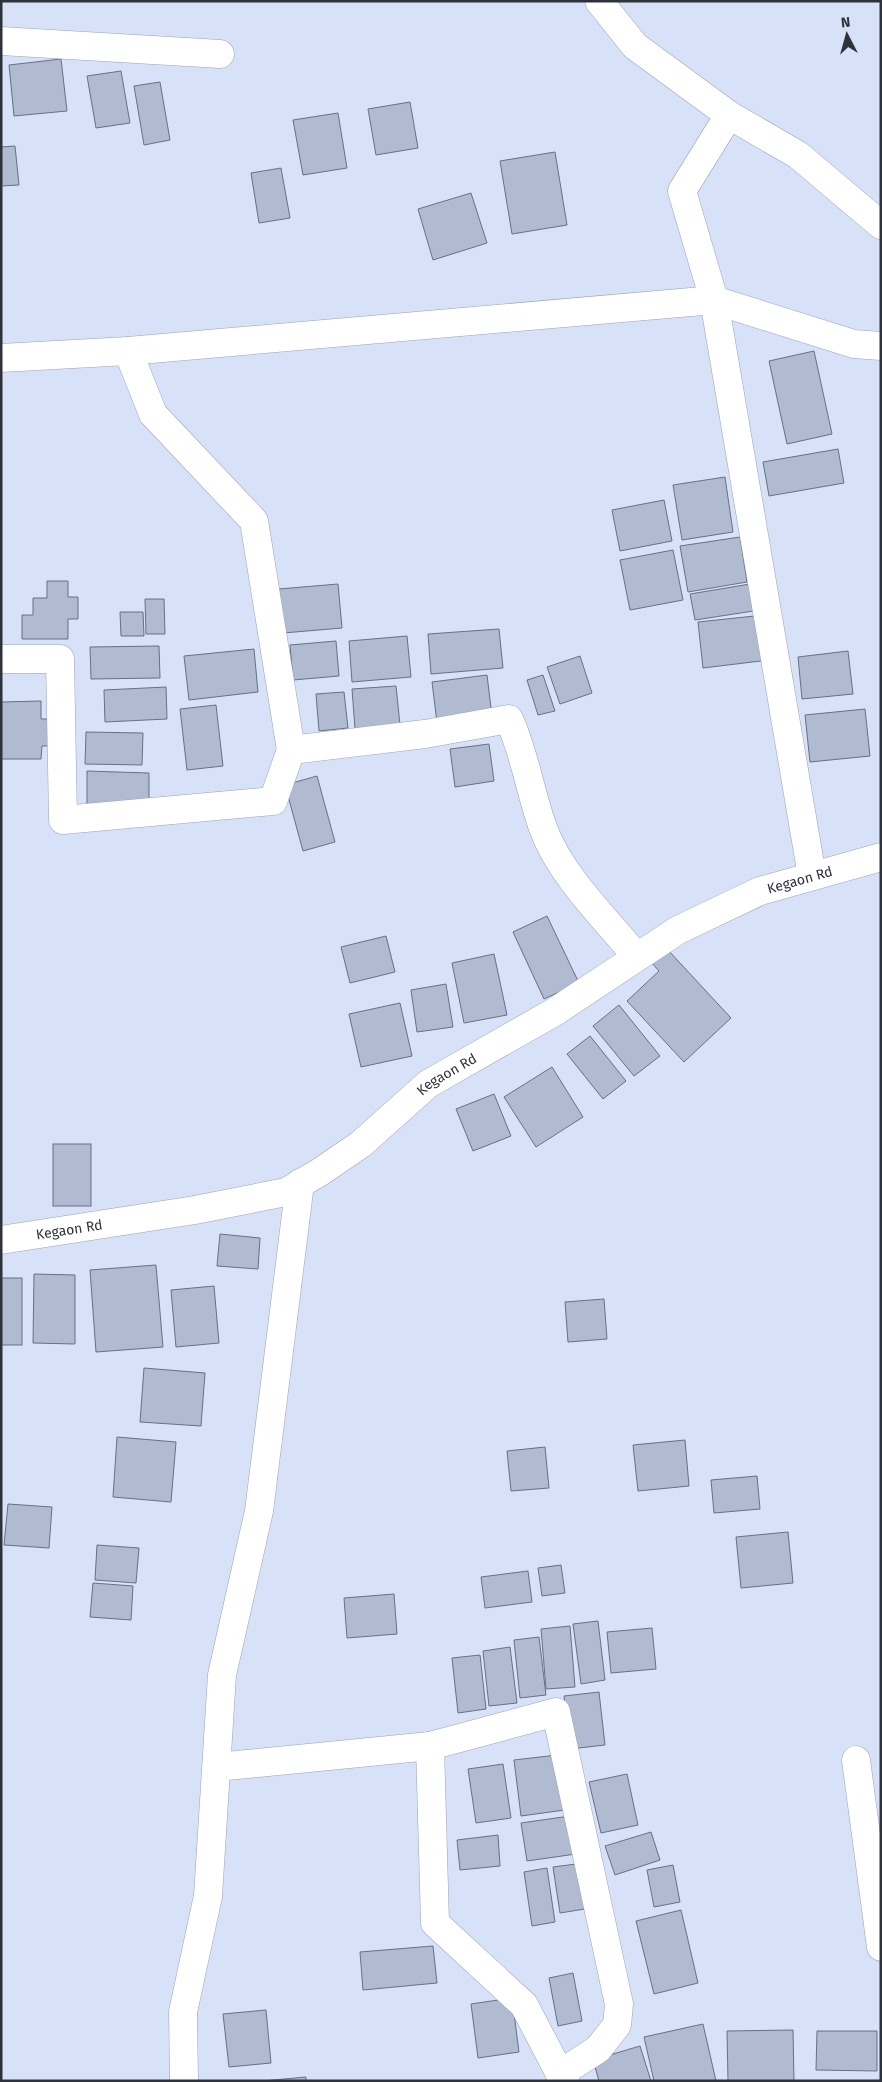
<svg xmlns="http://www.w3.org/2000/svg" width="882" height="2082" viewBox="0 0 882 2082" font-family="'Fira Sans',sans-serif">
  <rect width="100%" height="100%" fill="#d7e1f8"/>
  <g fill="#b0bad0" stroke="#677084">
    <path d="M 61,59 L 67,111 L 14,116 L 9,65 Z"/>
    <path d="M 121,71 L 130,123 L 96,128 L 87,76 Z"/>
    <path d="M 160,82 L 170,140 L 144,145 L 134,86 Z"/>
    <path d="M 410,102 L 418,148 L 376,155 L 368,109 Z"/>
    <path d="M 338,113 L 347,168 L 303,175 L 293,120 Z"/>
    <path d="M 15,146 L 19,185 L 1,186 L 1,147 Z"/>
    <path d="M 555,152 L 567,225 L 512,234 L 500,161 Z"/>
    <path d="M 281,168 L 290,218 L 259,223 L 251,173 Z"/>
    <path d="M 471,193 L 487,243 L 433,260 L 418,209 Z"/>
    <path d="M 814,351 L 832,434 L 787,444 L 769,361 Z"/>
    <path d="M 838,449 L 844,483 L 769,496 L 763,462 Z"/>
    <path d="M 725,477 L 733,532 L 682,540 L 673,485 Z"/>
    <path d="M 664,500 L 672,541 L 620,551 L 612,510 Z"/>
    <path d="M 740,537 L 747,582 L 688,592 L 680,546 Z"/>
    <path d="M 673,550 L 683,600 L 630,610 L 620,560 Z"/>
    <path d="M 47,581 L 68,581 L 68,597 L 78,597 L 78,619 L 68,619 L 68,639 L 22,639 L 22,615 L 33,615 L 33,598 L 47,598 Z"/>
    <path d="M 756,583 L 760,610 L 695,620 L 690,594 Z"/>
    <path d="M 338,584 L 342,628 L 283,633 L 279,589 Z"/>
    <path d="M 145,599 L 164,599 L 165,634 L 146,634 Z"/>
    <path d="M 120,612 L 143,612 L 144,636 L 121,636 Z"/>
    <path d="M 764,615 L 769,660 L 703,668 L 698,622 Z"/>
    <path d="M 499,629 L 503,668 L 431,674 L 428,634 Z"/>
    <path d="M 407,636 L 411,677 L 352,682 L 349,641 Z"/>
    <path d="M 336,641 L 339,676 L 293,680 L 290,645 Z"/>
    <path d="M 159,646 L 160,678 L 91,679 L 90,647 Z"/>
    <path d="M 254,649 L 258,692 L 189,700 L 184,656 Z"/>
    <path d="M 848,651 L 853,694 L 802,699 L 798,657 Z"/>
    <path d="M 580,656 L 592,693 L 560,704 L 547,667 Z"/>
    <path d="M 487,675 L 492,716 L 437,723 L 432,682 Z"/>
    <path d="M 543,675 L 555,711 L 538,715 L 527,680 Z"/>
    <path d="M 396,686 L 400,725 L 355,729 L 352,689 Z"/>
    <path d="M 166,687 L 167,719 L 105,722 L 104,690 Z"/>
    <path d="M 344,692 L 348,728 L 319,731 L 316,694 Z"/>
    <path d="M 41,701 L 41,719 L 52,719 L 52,746 L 42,746 L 41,759 L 1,759 L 1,702 Z"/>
    <path d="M 216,705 L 223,766 L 187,770 L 180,709 Z"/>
    <path d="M 865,709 L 870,756 L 810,762 L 805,715 Z"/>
    <path d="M 86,732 L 143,733 L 142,765 L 85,764 Z"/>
    <path d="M 489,744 L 494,781 L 455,787 L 450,749 Z"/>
    <path d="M 87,771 L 149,773 L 149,808 L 87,807 Z"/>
    <path d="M 317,776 L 335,842 L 303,851 L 285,785 Z"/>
    <path d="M 547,916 L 579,983 L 544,999 L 513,932 Z"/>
    <path d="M 386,936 L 395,972 L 350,983 L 341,947 Z"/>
    <path d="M 667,949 L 731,1018 L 684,1062 L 627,1001 L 659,971 L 652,963 Z"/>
    <path d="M 494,954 L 507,1015 L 464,1023 L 452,963 Z"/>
    <path d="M 446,984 L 453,1027 L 417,1032 L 411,990 Z"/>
    <path d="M 400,1003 L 412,1056 L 361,1067 L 349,1014 Z"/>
    <path d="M 619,1005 L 660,1056 L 634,1076 L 593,1026 Z"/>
    <path d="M 590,1036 L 626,1081 L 603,1099 L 567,1054 Z"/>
    <path d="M 552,1067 L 583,1117 L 536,1147 L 504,1097 Z"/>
    <path d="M 494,1094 L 511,1136 L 473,1151 L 456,1109 Z"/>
    <rect x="53" y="1144" width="38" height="62"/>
    <path d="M 220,1234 L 260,1238 L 258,1269 L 217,1266 Z"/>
    <path d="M 156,1265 L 163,1347 L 96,1352 L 90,1270 Z"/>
    <path d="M 34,1274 L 75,1275 L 75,1344 L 33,1343 Z"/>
    <rect x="1" y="1278" width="21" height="67"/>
    <path d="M 214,1286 L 219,1343 L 176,1347 L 171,1290 Z"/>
    <path d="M 604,1299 L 607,1339 L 568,1342 L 565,1302 Z"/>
    <path d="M 144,1368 L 205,1373 L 201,1426 L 140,1422 Z"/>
    <path d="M 117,1437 L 176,1442 L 171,1502 L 113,1497 Z"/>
    <path d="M 685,1440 L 689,1486 L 638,1491 L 633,1445 Z"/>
    <path d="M 545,1447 L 549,1488 L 511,1491 L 507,1451 Z"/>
    <path d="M 757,1476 L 760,1509 L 714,1513 L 711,1480 Z"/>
    <path d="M 8,1504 L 52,1507 L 49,1548 L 4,1545 Z"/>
    <path d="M 788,1532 L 793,1583 L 741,1588 L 736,1537 Z"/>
    <path d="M 97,1545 L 139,1548 L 136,1583 L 95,1580 Z"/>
    <path d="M 561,1565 L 565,1593 L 542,1596 L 538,1568 Z"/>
    <path d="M 528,1571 L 532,1602 L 485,1608 L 481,1577 Z"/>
    <path d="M 93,1583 L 133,1586 L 131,1620 L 90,1617 Z"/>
    <path d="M 394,1594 L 397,1634 L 347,1638 L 344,1598 Z"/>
    <path d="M 598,1621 L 605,1680 L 581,1684 L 573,1624 Z"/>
    <path d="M 570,1626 L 575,1687 L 546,1689 L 541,1629 Z"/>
    <path d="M 652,1628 L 656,1669 L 611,1673 L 607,1632 Z"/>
    <path d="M 539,1637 L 546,1695 L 520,1698 L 514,1640 Z"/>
    <path d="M 510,1647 L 517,1703 L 489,1706 L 483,1651 Z"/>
    <path d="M 480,1655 L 486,1709 L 458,1713 L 452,1658 Z"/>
    <path d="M 599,1692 L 605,1745 L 570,1749 L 564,1696 Z"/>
    <path d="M 557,1755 L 565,1810 L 521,1816 L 514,1760 Z"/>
    <path d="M 503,1764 L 511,1818 L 476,1823 L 468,1769 Z"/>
    <path d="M 627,1774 L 638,1825 L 601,1833 L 589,1782 Z"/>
    <path d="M 570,1816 L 576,1854 L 527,1861 L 521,1823 Z"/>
    <path d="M 651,1832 L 660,1860 L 615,1875 L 605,1846 Z"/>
    <path d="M 498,1835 L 500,1866 L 460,1870 L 457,1840 Z"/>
    <path d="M 584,1863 L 591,1908 L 560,1913 L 553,1867 Z"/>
    <path d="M 673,1865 L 680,1902 L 654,1907 L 647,1870 Z"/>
    <path d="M 547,1868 L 555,1922 L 532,1926 L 524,1872 Z"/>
    <path d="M 681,1910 L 698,1983 L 654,1994 L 636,1921 Z"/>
    <path d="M 433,1946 L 437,1983 L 363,1990 L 360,1952 Z"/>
    <path d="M 573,1973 L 582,2021 L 558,2026 L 549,1978 Z"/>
    <path d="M 512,1998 L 519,2052 L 478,2058 L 471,2004 Z"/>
    <path d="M 266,2010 L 271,2063 L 229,2067 L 223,2014 Z"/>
    <path d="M 703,2024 L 716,2081 L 654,2081 L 644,2037 Z"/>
    <path d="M 793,2030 L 794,2081 L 728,2081 L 727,2031 Z"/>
    <path d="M 817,2031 L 877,2031 L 877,2071 L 816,2070 Z"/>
    <path d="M 640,2046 L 651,2081 L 599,2081 L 593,2060 Z"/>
    <path d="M 306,2077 L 306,2081 L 262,2081 Z"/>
  </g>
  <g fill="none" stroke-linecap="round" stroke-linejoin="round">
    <g stroke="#9aa3b9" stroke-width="29">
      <g id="street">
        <path d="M 599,1 L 635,46 L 729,115 L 798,155 L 881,225"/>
        <path d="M 1,41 L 220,54"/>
        <path d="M 729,115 L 682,191 L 714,300 L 854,344 L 881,346"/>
        <path d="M 128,351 L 153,414 L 254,521 L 291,750"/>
        <path d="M 1,358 L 128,351 L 714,300 L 812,876"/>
        <path d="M 1,659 L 60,659 L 63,820 L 273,801 L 291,750 L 425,734 L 509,719 C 525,754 530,792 543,828 C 560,875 605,918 637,957"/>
        <path d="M 430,1746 L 556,1712 L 619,2004 L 617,2025 L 598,2049 L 560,2074"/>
        <path d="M 856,1760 L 881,1947"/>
        <path d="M 217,1767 L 430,1746 L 435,1923 L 524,2005 L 560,2074 L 565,2081"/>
        <path d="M 184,2081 L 183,2012 L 208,1896 L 222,1675 L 259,1511 L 300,1183"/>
      </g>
    </g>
    <g stroke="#9aa3b9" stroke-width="29">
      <g id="secondary">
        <path id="s1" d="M 1,1240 L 195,1210 L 286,1192 L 320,1172 L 361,1144 L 428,1084 L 556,1011 L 678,930 L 760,891 L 881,857"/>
      </g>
    </g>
    <use href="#street" stroke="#fff" stroke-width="28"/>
    <use href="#secondary" stroke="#fff" stroke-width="28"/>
  </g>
  <g text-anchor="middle" stroke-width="4.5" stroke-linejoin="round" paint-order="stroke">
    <g font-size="14" fill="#2e323a" stroke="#d7e1f8">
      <text dy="5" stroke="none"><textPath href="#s1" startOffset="894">Kegaon Rd</textPath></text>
      <text dy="5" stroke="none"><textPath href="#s1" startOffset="489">Kegaon Rd</textPath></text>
      <text dy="5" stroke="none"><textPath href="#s1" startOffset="69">Kegaon Rd</textPath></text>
    </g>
  </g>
  <rect width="882" height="2082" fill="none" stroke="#2e323a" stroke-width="5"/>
  <g transform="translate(847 35) rotate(354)" stroke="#d7e1f8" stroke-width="4" paint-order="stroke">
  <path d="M0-4L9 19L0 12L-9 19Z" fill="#2e323a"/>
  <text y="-8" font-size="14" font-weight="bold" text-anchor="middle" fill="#2e323a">N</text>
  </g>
</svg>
